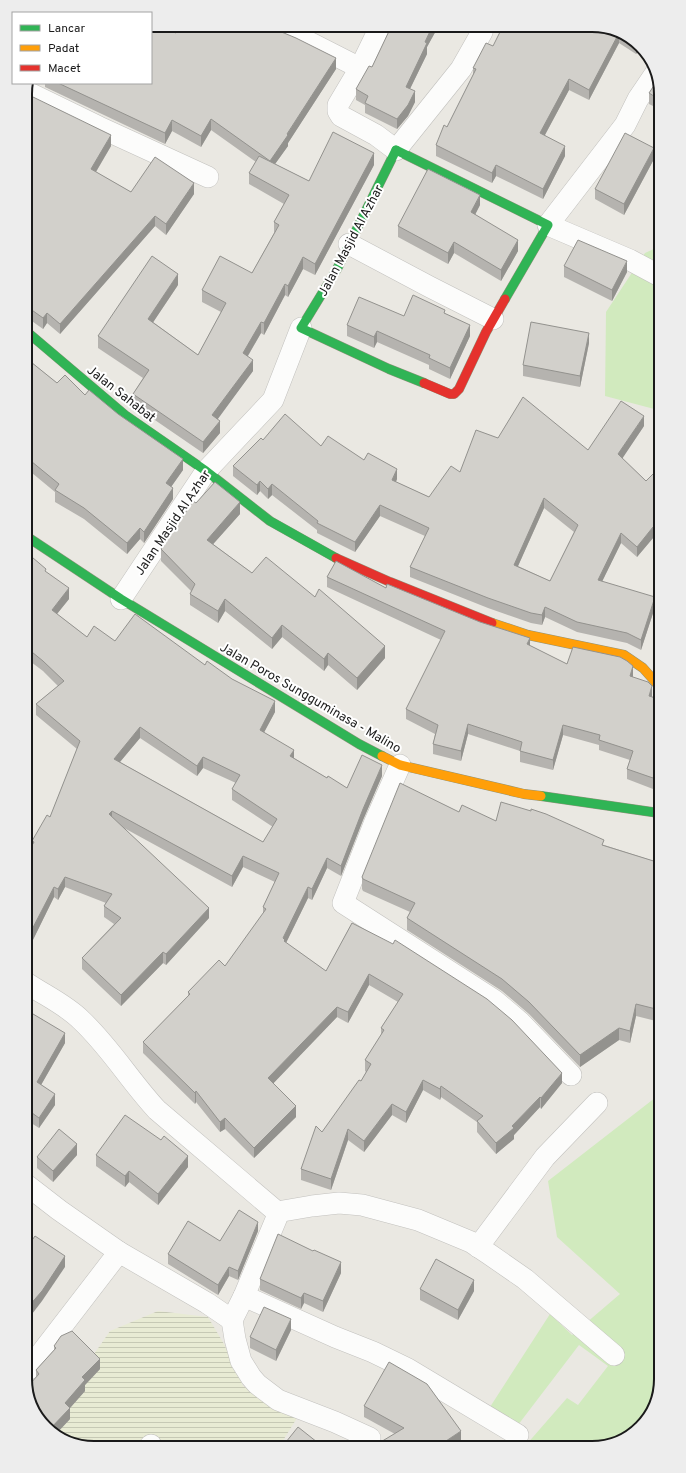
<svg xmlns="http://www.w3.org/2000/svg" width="686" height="1473" viewBox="0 0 686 1473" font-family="Overpass,sans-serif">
  <defs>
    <pattern id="farmland-rules" width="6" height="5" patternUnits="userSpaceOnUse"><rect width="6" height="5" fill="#e8ebd4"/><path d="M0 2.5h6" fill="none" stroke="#c6c9b5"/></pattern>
  </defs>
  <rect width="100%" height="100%" fill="#eae8e2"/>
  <path fill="url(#farmland-rules)" d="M 158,1311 L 208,1317 L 224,1344 L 243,1386 L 297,1418 L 279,1447 L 89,1448 L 52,1434 L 83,1370 L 110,1331 Z"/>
  <g fill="#d1eabe">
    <path d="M 658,247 L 658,410 L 605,396 L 606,312 L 645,253 Z"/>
    <path d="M 660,1094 L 661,1379 L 647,1421 L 614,1444 L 526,1445 L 567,1398 L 578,1405 L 608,1366 L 579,1345 L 518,1425 L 490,1407 L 550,1314 L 572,1335 L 620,1294 L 557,1237 L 548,1181 Z"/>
  </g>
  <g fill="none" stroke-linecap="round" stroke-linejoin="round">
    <g stroke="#c2c1be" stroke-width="22">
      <g id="street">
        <path d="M 380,27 L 360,68 L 338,105 L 338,111 L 341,116 L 376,135 L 396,150 L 461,69 L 482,32 L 484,26"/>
        <path d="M 277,28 L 301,38 L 360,68"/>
        <path d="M 657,71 L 638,99 L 625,125 L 548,225 L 630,260 L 658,275"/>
        <path d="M 25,91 L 99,127 L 208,177"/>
        <path d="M 349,244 L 430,287 L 493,319"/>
        <path d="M 121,599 L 206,471 L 273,400 L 301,328"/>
        <path d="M 400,765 L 374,824 L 343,903 L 494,1000 L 520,1022 L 571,1075"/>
        <path d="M 28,984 C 46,996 66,1005 81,1020 C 110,1047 130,1081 157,1110 L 277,1212 L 277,1217 L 244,1296 L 232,1320 L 235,1339 L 241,1361 L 251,1377 L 257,1384 L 278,1400 L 335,1422 L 370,1438"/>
        <path d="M 28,1186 L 59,1210 L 119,1252 L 207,1303 L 232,1320"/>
        <path d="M 277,1212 L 312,1206 L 339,1203 L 362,1205 L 418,1220 L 471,1242 L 489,1254 L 525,1279 L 614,1355"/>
        <path d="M 478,1247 L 545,1157 L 597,1103"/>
        <path d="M 244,1296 L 335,1337 L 373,1352 L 408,1369 L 518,1435"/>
        <path d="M 29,1369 L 119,1252"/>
        <path d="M 149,1447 L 151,1445"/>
      </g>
    </g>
    <g stroke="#8f937a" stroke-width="10">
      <g id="fast">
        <path d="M 396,150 L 548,225 L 505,299"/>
        <path d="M 396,150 L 337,269 L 301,328 L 389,369 L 424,383"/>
        <path d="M 26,331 L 125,415 L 206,471 L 270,521 L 336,558"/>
        <path d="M 26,536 L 121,599 L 359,744 L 382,756"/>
        <path d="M 541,796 L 659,813"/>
      </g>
    </g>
    <g stroke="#8f937a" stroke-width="10">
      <g id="slow">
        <path d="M 492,623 L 528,635 L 624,655 L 643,668 L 659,686"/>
        <path d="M 382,756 L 400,765 L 524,794 L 541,796"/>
      </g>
    </g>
    <g stroke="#8f937a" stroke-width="10">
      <g id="jam">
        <path d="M 424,383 L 450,394 L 454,394 L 459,389 L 486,332 L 505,299"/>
        <path d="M 336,558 L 390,582 L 492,623"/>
      </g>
    </g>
    <use href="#street" stroke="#fcfcfb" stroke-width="21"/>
    <use href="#fast" stroke="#30b455" stroke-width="9"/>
    <use href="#slow" stroke="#ff9f0a" stroke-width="9"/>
    <use href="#jam" stroke="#e5322d" stroke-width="9"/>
  </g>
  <g fill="#b5b3af" fill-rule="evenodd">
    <path d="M 597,25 L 634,39 L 640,48 L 636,54 L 619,43 L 589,100 L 569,90 L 545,135 L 565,156 L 543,199 L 496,176 L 492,183 L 436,156 L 436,145 L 447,127 L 473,75 L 473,68 L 493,46 Z"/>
    <path d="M 391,27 L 438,27 L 427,47 L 427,54 L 410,89 L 415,102 L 408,116 L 397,129 L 365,113 L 365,105 L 356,100 L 356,89 L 372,67 Z"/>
    <path d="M 176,33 L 336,69 L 288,143 L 288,146 L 275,164 L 309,181 L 374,165 L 315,275 L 303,269 L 288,297 L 285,295 L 264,335 L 261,333 L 248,356 L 253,371 L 217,419 L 220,433 L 203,453 L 133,405 L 133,394 L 143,378 L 98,348 L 98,336 L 178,285 L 153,322 L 198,355 L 221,312 L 202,302 L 202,290 L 252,273 L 274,233 L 274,222 L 284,204 L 249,184 L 249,173 L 256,162 L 211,130 L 201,147 L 172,131 L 165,144 L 45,87 L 45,83 L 151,83 Z"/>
    <path d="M 657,81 L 657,108 L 649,104 L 649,93 Z"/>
    <path d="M 25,110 L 111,146 L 96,172 L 131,192 L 194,194 L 166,235 L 155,226 L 60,334 L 47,323 L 43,329 L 29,319 L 26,319 Z"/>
    <path d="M 654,159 L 624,215 L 595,199 L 595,189 Z"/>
    <path d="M 480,205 L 475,214 L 518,251 L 501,281 L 454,253 L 448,264 L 398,237 L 398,226 Z"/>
    <path d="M 564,266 L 627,272 L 612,301 L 564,277 Z"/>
    <path d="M 445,313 L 470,336 L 450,379 L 429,369 L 429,365 L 377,342 L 374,348 L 347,336 L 347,325 L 404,316 Z"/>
    <path d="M 589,343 L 580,387 L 523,376 L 523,365 Z"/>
    <path d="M 26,358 L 57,383 L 85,395 L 183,470 L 171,487 L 173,499 L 144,543 L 140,539 L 127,554 L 84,519 L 55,502 L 55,492 L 26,468 Z"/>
    <path d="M 644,426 L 622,458 L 646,481 L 658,469 L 659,542 L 653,538 L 637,557 L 621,543 L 602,581 L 655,607 L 641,650 L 627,643 L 577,632 L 545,617 L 542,625 L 531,623 L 488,608 L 410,577 L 410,567 L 425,536 L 380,516 L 355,552 L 317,533 L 317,530 L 272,495 L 268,499 L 260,491 L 257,495 L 233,476 L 233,466 L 263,440 L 321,446 L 364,460 L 397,479 L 396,482 L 429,497 L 460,472 L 498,438 L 588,450 ZM 544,508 L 574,532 L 550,581 L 518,566 Z"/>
    <path d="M 196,503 L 240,514 L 213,544 L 252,573 L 385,658 L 357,690 L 328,665 L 324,671 L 282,637 L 272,649 L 225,611 L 218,623 L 190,605 L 190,594 L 191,591 L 161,561 L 161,549 Z"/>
    <path d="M 26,552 L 46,572 L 69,599 L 57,614 L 87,637 L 115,641 L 205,665 L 275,712 L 264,732 L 294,758 L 327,778 L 347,788 L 382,776 L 363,820 L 341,876 L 327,868 L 312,900 L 308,898 L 286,943 L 326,971 L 352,923 L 562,1083 L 541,1109 L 540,1107 L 514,1135 L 514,1139 L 496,1154 L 477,1132 L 477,1122 L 441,1097 L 440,1100 L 423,1090 L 406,1123 L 392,1115 L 364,1152 L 348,1140 L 331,1190 L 301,1180 L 301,1169 L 322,1132 L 361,1081 L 366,1072 L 365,1071 L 365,1060 L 381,1035 L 381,1028 L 398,1002 L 369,985 L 348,1023 L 337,1017 L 273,1083 L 296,1117 L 254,1158 L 225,1129 L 220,1132 L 196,1102 L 195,1104 L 143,1053 L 143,1042 L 188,996 L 188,992 L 225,966 L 263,914 L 263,907 L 275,882 L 243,867 L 232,887 L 124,828 L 209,918 L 166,965 L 163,963 L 121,1006 L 82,969 L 82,958 L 114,924 L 104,917 L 104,906 L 106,903 L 65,887 L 58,900 L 54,897 L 28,950 L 27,887 L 28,886 L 27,886 L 27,854 L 32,846 L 32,841 L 50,817 L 77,749 L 36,715 L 36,704 L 58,686 L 43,671 L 27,659 ZM 140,738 L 197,776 L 203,768 L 236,783 L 232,789 L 232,800 L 273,827 L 263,842 L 120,762 Z"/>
    <path d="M 327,577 L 386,588 L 530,646 L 567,664 L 633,676 L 633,677 L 652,697 L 659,699 L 659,772 L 653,789 L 627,779 L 627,769 L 630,760 L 599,750 L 599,745 L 563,735 L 553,770 L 520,762 L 520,751 L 468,734 L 461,761 L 433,754 L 433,744 L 435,734 L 406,719 L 406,709 L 441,640 L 327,587 Z"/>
    <path d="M 459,812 L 496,821 L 604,845 L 660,863 L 660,1022 L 636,1016 L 630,1043 L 619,1040 L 580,1067 L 529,1014 L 502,991 L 407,930 L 407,918 L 410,912 L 363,891 L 362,889 L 362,877 Z"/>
    <path d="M 28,1011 L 65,1043 L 41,1085 L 55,1105 L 39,1128 L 28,1121 Z"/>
    <path d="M 77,1155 L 53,1182 L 37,1168 L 37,1157 Z"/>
    <path d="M 96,1155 L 188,1167 L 158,1205 L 129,1182 L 125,1187 L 96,1166 Z"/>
    <path d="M 258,1231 L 238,1280 L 229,1276 L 218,1295 L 168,1264 L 168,1254 Z"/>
    <path d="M 341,1273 L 323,1312 L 304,1303 L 301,1309 L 260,1290 L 260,1279 Z"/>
    <path d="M 420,1289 L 474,1291 L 458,1320 L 420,1300 Z"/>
    <path d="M 291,1330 L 276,1361 L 250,1348 L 250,1337 Z"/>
    <path d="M 54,1346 L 100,1369 L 85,1385 L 85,1391 L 70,1408 L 70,1419 L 55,1435 L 52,1434 L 36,1377 L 36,1370 L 54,1350 Z"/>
    <path d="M 364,1406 L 461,1441 L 395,1434 L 364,1417 Z"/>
  </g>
  <g fill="#93928e">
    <path d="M 432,27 L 438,27 L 427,47 L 427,54 L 406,97 L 406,87 L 425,42 Z"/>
    <path d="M 619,33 L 619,43 L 589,100 L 589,90 Z"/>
    <path d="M 636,43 L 640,48 L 636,54 Z"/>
    <path d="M 336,58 L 336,69 L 288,143 L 288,146 L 270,171 L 270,161 Z"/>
    <path d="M 569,79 L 569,90 L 540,144 L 540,133 Z"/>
    <path d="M 415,91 L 415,102 L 408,116 L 397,129 L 397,119 Z"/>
    <path d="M 211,119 L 211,130 L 201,147 L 201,136 Z"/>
    <path d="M 172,120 L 172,131 L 165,144 L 165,133 Z"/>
    <path d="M 111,135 L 111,146 L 91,180 L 91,169 Z"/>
    <path d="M 565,146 L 565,156 L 543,199 L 543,189 Z"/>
    <path d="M 654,148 L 654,159 L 624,215 L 624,204 Z"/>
    <path d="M 374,153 L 374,165 L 315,275 L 315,264 Z"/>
    <path d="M 496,165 L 496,176 L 492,183 L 492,173 Z"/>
    <path d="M 194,183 L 194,194 L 166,235 L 166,224 Z"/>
    <path d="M 480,195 L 480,205 L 471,223 L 471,212 Z"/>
    <path d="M 155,216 L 155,226 L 60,334 L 60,324 Z"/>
    <path d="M 518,240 L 518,251 L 501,281 L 501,270 Z"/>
    <path d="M 454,242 L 454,253 L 448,264 L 448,253 Z"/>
    <path d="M 303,257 L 303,269 L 288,297 L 288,286 Z"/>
    <path d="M 627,261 L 627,272 L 612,301 L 612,290 Z"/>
    <path d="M 178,274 L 178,285 L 148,330 L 148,319 Z"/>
    <path d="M 285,284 L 285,295 L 264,335 L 264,323 Z"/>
    <path d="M 47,313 L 47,323 L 43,329 L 43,318 Z"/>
    <path d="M 261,322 L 261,333 L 243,364 L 243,353 Z"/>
    <path d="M 470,325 L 470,336 L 450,379 L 450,368 Z"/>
    <path d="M 377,331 L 377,342 L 374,348 L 374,337 Z"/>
    <path d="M 589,333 L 589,343 L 580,387 L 580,376 Z"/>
    <path d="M 27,337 L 27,348 L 26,350 L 26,339 Z"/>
    <path d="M 253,360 L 253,371 L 212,427 L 212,415 Z"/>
    <path d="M 644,416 L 644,426 L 618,465 L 618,454 Z"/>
    <path d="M 220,421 L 220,433 L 203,453 L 203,442 Z"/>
    <path d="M 183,459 L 183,470 L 166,494 L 166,483 Z"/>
    <path d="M 397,469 L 397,479 L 392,490 L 392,480 Z"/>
    <path d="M 260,481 L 260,491 L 257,495 L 257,485 Z"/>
    <path d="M 272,484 L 272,495 L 268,499 L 268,489 Z"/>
    <path d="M 173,488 L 173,499 L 144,543 L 144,532 Z"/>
    <path d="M 544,498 L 544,508 L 514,575 L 514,565 Z"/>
    <path d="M 240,502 L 240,514 L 207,551 L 207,540 Z"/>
    <path d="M 380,505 L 380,516 L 355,552 L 355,542 Z"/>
    <path d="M 653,527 L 653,538 L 637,557 L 637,547 Z"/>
    <path d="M 140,528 L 140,539 L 127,554 L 127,543 Z"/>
    <path d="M 621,533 L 621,543 L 598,590 L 598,580 Z"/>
    <path d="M 69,588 L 69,599 L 52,620 L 52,610 Z"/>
    <path d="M 655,597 L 655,607 L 641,650 L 641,640 Z"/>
    <path d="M 225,599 L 225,611 L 218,623 L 218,611 Z"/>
    <path d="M 545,607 L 545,617 L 542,625 L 542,615 Z"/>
    <path d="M 282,625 L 282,637 L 272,649 L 272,638 Z"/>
    <path d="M 530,638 L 530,648 L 527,644 Z"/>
    <path d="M 385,646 L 385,658 L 357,690 L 357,678 Z"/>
    <path d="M 328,653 L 328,665 L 324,671 L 324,659 Z"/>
    <path d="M 633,666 L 633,676 L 630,686 L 630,676 Z"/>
    <path d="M 652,686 L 652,696 L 649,706 L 649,696 Z"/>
    <path d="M 275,701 L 275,712 L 260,740 L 260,730 Z"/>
    <path d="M 468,724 L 468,734 L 461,761 L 461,751 Z"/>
    <path d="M 563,725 L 563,735 L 553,770 L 553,760 Z"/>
    <path d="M 140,727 L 140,738 L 114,769 L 114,759 Z"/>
    <path d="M 294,750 L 294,761 L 290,756 Z"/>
    <path d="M 203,757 L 203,768 L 197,776 L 197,766 Z"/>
    <path d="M 659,762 L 659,772 L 653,789 L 653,778 Z"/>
    <path d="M 382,765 L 382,776 L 363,820 L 341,876 L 341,866 L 363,809 Z"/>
    <path d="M 112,811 L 112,821 L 109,814 Z"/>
    <path d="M 243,856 L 243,867 L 232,887 L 232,876 Z"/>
    <path d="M 327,858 L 327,868 L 312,900 L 312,889 Z"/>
    <path d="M 65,877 L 65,887 L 58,900 L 58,889 Z"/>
    <path d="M 54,887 L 54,897 L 28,950 L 27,939 Z"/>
    <path d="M 308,887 L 308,898 L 285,945 L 283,938 Z"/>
    <path d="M 209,908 L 209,918 L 166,965 L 166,954 Z"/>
    <path d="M 163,952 L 163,963 L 121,1006 L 121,995 Z"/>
    <path d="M 369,974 L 369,985 L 348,1023 L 348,1012 Z"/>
    <path d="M 636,1004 L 636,1016 L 630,1043 L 630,1031 Z"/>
    <path d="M 337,1007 L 337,1017 L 268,1089 L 268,1078 Z"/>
    <path d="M 619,1028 L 619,1040 L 580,1067 L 580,1055 Z"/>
    <path d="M 65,1033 L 65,1043 L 37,1092 L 37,1082 Z"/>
    <path d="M 562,1073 L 562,1083 L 541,1109 L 541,1098 Z"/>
    <path d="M 423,1080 L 423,1090 L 406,1123 L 406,1112 Z"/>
    <path d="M 441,1086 L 441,1097 L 440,1100 L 440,1089 Z"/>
    <path d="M 196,1091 L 196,1102 L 195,1104 L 195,1093 Z"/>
    <path d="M 55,1094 L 55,1105 L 39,1128 L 39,1118 Z"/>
    <path d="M 540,1097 L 540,1107 L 514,1135 L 514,1139 L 496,1154 L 496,1143 Z"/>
    <path d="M 392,1104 L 392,1115 L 364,1152 L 364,1141 Z"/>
    <path d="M 296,1106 L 296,1117 L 254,1158 L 254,1148 Z"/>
    <path d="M 225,1118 L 225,1129 L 220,1132 L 220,1122 Z"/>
    <path d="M 348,1129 L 348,1140 L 331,1190 L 331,1179 Z"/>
    <path d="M 77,1144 L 77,1155 L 53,1182 L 53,1171 Z"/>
    <path d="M 188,1156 L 188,1167 L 158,1205 L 158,1194 Z"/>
    <path d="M 129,1171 L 129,1182 L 125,1187 L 125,1176 Z"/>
    <path d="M 258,1222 L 258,1231 L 238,1280 L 238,1271 Z"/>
    <path d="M 65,1256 L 65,1267 L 42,1301 L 29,1318 L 28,1307 Z"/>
    <path d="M 341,1262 L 341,1273 L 323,1312 L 323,1301 Z"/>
    <path d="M 229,1267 L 229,1276 L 218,1295 L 218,1285 Z"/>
    <path d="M 474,1280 L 474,1291 L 458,1320 L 458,1310 Z"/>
    <path d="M 304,1293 L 304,1303 L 301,1309 L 301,1298 Z"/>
    <path d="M 291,1319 L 291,1330 L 276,1361 L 276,1350 Z"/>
    <path d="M 100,1359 L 100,1369 L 85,1385 L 85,1391 L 70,1408 L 70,1419 L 55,1435 L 52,1434 L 49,1430 L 65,1403 L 82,1377 Z"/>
    <path d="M 461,1431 L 461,1441 L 454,1445 L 440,1445 Z"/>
  </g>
  <g fill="#d2d0cb" stroke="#93928e" fill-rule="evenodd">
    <path d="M 597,25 L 619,33 L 589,90 L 569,79 L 540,133 L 565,146 L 543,189 L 496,165 L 492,173 L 436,145 L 444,125 L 447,127 L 476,69 L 473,68 L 486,43 L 493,46 L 503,26 Z"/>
    <path d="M 391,27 L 432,27 L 425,42 L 427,43 L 406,87 L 415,91 L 408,105 L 397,119 L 365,103 L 368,96 L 356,89 L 369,66 L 372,67 Z"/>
    <path d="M 272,28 L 296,38 L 336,58 L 287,134 L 288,135 L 270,161 L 211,119 L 201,136 L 172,120 L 165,133 L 58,83 L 151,83 L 151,29 L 168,29 L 176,33 L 178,29 Z"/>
    <path d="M 624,35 L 634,39 L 636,43 L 636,44 Z"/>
    <path d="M 657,81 L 657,98 L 649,93 Z"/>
    <path d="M 33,97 L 111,135 L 91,169 L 131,192 L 155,157 L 194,183 L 166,224 L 155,216 L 60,324 L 47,313 L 43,318 L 29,308 L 26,308 L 26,300 L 27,298 L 26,297 L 25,110 Z"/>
    <path d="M 333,132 L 374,153 L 315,264 L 303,257 L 288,286 L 285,284 L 264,323 L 261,322 L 243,353 L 253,360 L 212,415 L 220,421 L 203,442 L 133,394 L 149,370 L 98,336 L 152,256 L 178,274 L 148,319 L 198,355 L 226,303 L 202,290 L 220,256 L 252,273 L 279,225 L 274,222 L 289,195 L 249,173 L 259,156 L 309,181 Z"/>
    <path d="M 625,133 L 654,148 L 624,204 L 595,189 Z"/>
    <path d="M 428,169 L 480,195 L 471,212 L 518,240 L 501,270 L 454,242 L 448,253 L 398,226 Z"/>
    <path d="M 578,240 L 627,261 L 612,290 L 564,266 Z"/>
    <path d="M 413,295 L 445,310 L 444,313 L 470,325 L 450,368 L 429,358 L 430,355 L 377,331 L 374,337 L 347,325 L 359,297 L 404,316 Z"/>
    <path d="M 531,322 L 589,333 L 580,376 L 523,365 Z"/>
    <path d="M 26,358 L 57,383 L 65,375 L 85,395 L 89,390 L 118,414 L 183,459 L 166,483 L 173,488 L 144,532 L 140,528 L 127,543 L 84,508 L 55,490 L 59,484 L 26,457 Z"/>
    <path d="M 523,397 L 588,450 L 621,401 L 644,416 L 618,454 L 646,481 L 658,469 L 659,532 L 653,527 L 637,547 L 621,533 L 598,580 L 655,597 L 641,640 L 627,633 L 577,622 L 545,607 L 542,615 L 531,613 L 488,598 L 410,567 L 429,528 L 380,505 L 355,542 L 317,523 L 318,521 L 272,484 L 268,489 L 260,481 L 257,485 L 233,466 L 261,438 L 263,440 L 285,414 L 321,446 L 328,436 L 364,460 L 368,453 L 397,469 L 392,480 L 429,497 L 451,466 L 460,472 L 476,430 L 498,438 ZM 544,498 L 578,525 L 550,581 L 514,565 Z"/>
    <path d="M 215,482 L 240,502 L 207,540 L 252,573 L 266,557 L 315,597 L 319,589 L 385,646 L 357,678 L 328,653 L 324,659 L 282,625 L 272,638 L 225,599 L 218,611 L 190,594 L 195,584 L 161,549 L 193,501 L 196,503 Z"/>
    <path d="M 26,552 L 46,569 L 45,571 L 69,588 L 52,610 L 87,637 L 94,626 L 115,641 L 135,614 L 205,665 L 207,661 L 232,679 L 275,701 L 260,730 L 294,750 L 290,756 L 327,778 L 328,776 L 347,788 L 362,755 L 382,765 L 363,809 L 341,866 L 327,858 L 312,889 L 308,887 L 283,938 L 285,940 L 284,941 L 326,971 L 352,923 L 393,944 L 395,940 L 487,999 L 512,1020 L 562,1073 L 541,1098 L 540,1097 L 512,1126 L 514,1128 L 496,1143 L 477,1121 L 483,1116 L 441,1086 L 440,1089 L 423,1080 L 406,1112 L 392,1104 L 364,1141 L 348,1129 L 331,1179 L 301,1169 L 316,1126 L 322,1132 L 359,1080 L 361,1081 L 371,1064 L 365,1060 L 384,1030 L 381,1028 L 403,994 L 369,974 L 348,1012 L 337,1007 L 268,1078 L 296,1106 L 254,1148 L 225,1118 L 220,1122 L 196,1091 L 195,1093 L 143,1042 L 190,994 L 188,992 L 219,960 L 225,966 L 266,909 L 263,907 L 279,873 L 243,856 L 232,876 L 112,811 L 109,814 L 209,908 L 166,954 L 163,952 L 121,995 L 82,958 L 121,918 L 104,906 L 112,894 L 65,877 L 58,889 L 54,887 L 27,939 L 27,887 L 32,878 L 27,875 L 27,854 L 34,842 L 32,841 L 47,815 L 50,817 L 80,741 L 36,704 L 64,681 L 43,661 L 27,648 ZM 140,727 L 197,766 L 203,757 L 240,775 L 232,789 L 277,819 L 263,842 L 114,759 Z"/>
    <path d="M 336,561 L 386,588 L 387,584 L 480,622 L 530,638 L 527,644 L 567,664 L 573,647 L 620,657 L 627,661 L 633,666 L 630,676 L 648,682 L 652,686 L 649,696 L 659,699 L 659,762 L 653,778 L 627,769 L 633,751 L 599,740 L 600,735 L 563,725 L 553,760 L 520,751 L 522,742 L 468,724 L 461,751 L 433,744 L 438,725 L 406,709 L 445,631 L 327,577 Z"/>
    <path d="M 400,783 L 459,812 L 462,805 L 496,821 L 501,802 L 531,811 L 531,809 L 546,814 L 604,840 L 602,845 L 660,863 L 660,1010 L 636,1004 L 630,1031 L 619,1028 L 580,1055 L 529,1002 L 502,979 L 407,918 L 415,903 L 363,879 L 362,877 Z"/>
    <path d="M 28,1011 L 65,1033 L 37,1082 L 55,1094 L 39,1118 L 28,1110 Z"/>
    <path d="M 125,1115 L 161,1140 L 164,1136 L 188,1156 L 158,1194 L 129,1171 L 125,1176 L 96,1155 Z"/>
    <path d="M 59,1129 L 77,1144 L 53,1171 L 37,1157 Z"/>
    <path d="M 239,1210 L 258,1222 L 238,1271 L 229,1267 L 218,1285 L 168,1254 L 188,1221 L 220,1241 Z"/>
    <path d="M 278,1234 L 313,1251 L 314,1250 L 341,1262 L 323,1301 L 304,1293 L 301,1298 L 260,1279 Z"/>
    <path d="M 35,1236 L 65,1256 L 42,1291 L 28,1307 L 28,1246 Z"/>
    <path d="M 436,1259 L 474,1280 L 458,1310 L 420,1289 Z"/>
    <path d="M 264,1307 L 291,1319 L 276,1350 L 250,1337 Z"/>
    <path d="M 72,1331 L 100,1359 L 82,1377 L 85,1380 L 65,1403 L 70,1408 L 49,1430 L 29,1401 L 29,1385 L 39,1374 L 36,1370 L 56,1348 L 54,1346 L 61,1336 Z"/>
    <path d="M 389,1362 L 427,1384 L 461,1431 L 440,1445 L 374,1446 L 404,1428 L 364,1406 Z"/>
    <path d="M 298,1427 L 322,1446 L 323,1443 L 328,1446 L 282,1447 Z"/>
  </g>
  <g text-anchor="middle" stroke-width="4" stroke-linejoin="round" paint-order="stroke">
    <g font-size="13" fill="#1a1a1a" stroke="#fff">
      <text transform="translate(350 240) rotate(-62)" y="5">Jalan Masjid Al Azhar</text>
      <text transform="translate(122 393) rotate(38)" y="5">Jalan Sahabat</text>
      <text transform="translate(172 522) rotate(-56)" y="5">Jalan Masjid Al Azhar</text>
      <text transform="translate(311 697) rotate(30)" y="5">Jalan Poros Sungguminasa - Malino</text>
    </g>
  </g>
  <path d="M0 0H686V1473H0ZM94 32H592A62 62 0 0 1 654 94V1379A62 62 0 0 1 592 1441H94A62 62 0 0 1 32 1379V94A62 62 0 0 1 94 32Z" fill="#ededed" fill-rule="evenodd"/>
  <path fill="none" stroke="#1a1a1a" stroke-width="2" d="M94 32H592A62 62 0 0 1 654 94V1379A62 62 0 0 1 592 1441H94A62 62 0 0 1 32 1379V94A62 62 0 0 1 94 32Z"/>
  <rect x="12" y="12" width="140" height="72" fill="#ffffff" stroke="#a3a3a3"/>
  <rect x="20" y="25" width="20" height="6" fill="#30b455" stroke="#a3a3a3"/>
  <text x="48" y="32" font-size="12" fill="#1a1a1a">Lancar</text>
  <rect x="20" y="45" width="20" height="6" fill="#ff9f0a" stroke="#a3a3a3"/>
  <text x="48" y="52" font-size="12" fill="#1a1a1a">Padat</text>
  <rect x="20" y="65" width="20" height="6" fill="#e5322d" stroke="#a3a3a3"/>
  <text x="48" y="72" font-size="12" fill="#1a1a1a">Macet</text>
</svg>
